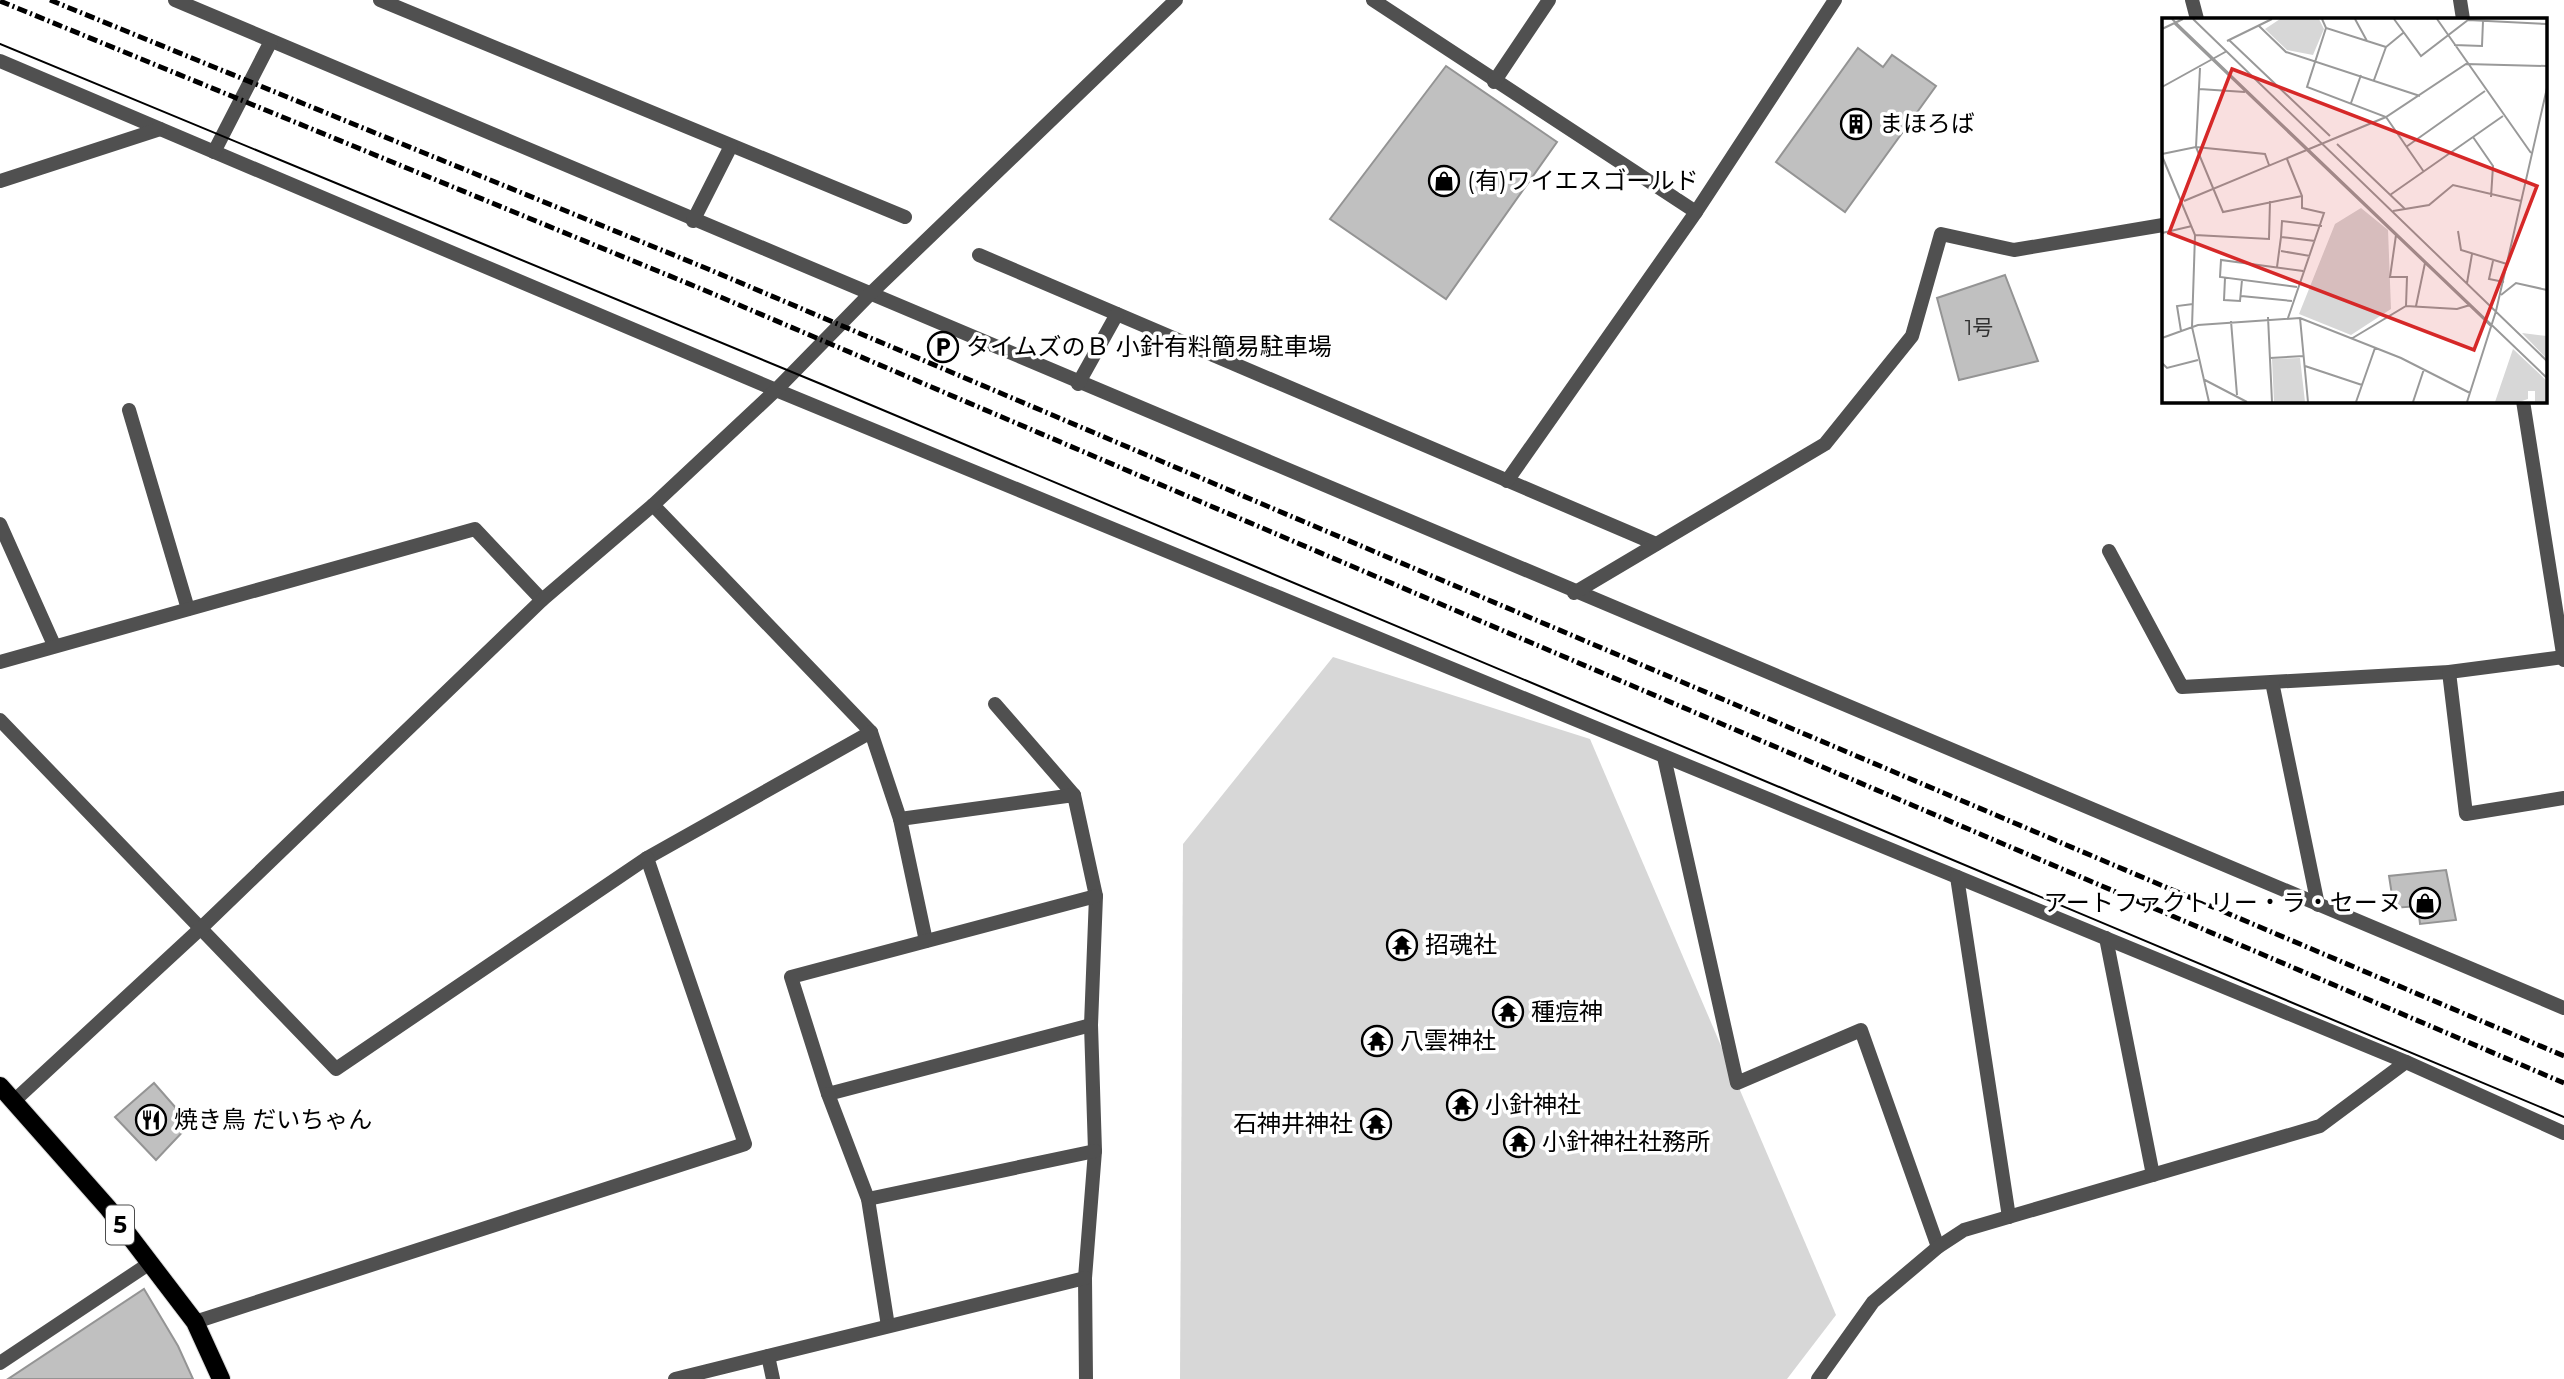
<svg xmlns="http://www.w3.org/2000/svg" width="2564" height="1379" viewBox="0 0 2564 1379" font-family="Montserrat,'Noto Sans JP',sans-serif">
  <rect width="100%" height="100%" fill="#fff"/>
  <path fill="#d7d7d7" d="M 1333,657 L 1590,739 L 1836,1315 L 1787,1379 L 1180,1379 L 1183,844 Z"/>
  <g fill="#c0c0c0" stroke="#949494" stroke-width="2">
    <path d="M 1858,48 L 1883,67 L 1892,55 L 1936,86 L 1845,212 L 1776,162 Z"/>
    <path d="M 1446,66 L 1557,142 L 1446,299 L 1330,219 Z"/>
    <path d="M 2005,275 L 2038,361 L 1959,380 L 1937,298 Z"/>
    <path d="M 2446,870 L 2456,920 L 2420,924 L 2418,906 L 2394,908 L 2389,876 Z"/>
    <path d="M 154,1083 L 190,1124 L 156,1160 L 115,1117 Z"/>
    <path d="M 144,1289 L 178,1346 L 193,1379 L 8,1379 Z"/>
  </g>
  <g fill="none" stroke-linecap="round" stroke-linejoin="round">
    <g stroke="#dbdbdb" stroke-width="20">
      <path id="primary" d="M 0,1086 L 108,1208 L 195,1322 L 221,1379"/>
    </g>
    <g stroke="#505050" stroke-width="14">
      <path d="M 129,410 L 188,609"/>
      <path d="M 0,524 L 54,645"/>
      <path d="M 995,704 L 1074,795"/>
      <path d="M 2106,938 L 2153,1175"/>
    </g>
    <g stroke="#505050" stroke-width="14">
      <path d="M 175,0 L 2564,1008"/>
      <path d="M 380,0 L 905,217"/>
      <path d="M 1373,0 L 1696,212"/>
      <path d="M 2192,0 L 2197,19"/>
      <path d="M 2460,0 L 2463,19"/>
      <path d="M 0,61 L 776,390 L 2406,1062 L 2564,1133"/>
      <path d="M 1494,82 L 1549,0"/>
      <path d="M 214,152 L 271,41"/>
      <path d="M 0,181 L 160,129"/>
      <path d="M 693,221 L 731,146"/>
      <path d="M 979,255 L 1656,544"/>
      <path d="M 1078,384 L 1117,314"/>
      <path d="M 2523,401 L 2564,660"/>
      <path d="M 1507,481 L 1696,212 L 1835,0"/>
      <path d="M 653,505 L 871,732 L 900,819 L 1074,795 L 1096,896 L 1091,1025 L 1095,1151 L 1085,1278 L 1086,1379"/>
      <path d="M 2109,551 L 2182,687 L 2449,672 L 2564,657"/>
      <path d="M 1574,593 L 1825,444 L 1912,336 L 1941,234 L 2014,250 L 2163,225"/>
      <path d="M 0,662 L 475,529 L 542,600"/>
      <path d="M 2449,672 L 2466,814 L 2564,798"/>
      <path d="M 2272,682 L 2318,905"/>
      <path d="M 0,720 L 336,1069 L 647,858 L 871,732"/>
      <path d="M 1664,757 L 1737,1083 L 1861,1030 L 1938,1247"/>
      <path d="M 900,819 L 926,941"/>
      <path d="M 1957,877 L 2009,1217"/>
      <path d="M 1091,1025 L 828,1094 L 791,977 L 1096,896"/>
      <path d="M 828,1094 L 868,1199 L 888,1326"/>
      <path d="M 868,1199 L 1095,1151"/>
      <path d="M 195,1322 L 745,1144 L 647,858"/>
      <path d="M 768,1356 L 773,1379"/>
      <path d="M 0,1363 L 150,1263"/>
      <path d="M 675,1379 L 1085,1278"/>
      <path d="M 1818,1379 L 1873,1302 L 1938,1247 L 1964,1230 L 2320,1126 L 2406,1062"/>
    </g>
    <path stroke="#505050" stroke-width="14" d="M 15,1100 L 200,929 L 542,600 L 653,505 L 776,390 L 869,295 L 1176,0"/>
    <use href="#primary" stroke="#000" stroke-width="18"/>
    <path stroke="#000" stroke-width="2" d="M 0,44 L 821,384 L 2564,1117"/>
    <g stroke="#000" stroke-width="5" stroke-dasharray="10 3.5 2 3.5" stroke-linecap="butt">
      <path d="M 50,0 L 708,269 L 2564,1056"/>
      <path d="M 0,1 L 704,290 L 2564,1083"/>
    </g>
  </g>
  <defs>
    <g id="building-ring" transform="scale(1.575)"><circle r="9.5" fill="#fff" stroke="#000" stroke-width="1.5"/><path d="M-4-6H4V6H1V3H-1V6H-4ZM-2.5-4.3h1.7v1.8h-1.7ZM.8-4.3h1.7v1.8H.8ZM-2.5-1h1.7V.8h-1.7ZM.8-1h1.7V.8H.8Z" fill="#000"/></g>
    <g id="shop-ring" transform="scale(1.575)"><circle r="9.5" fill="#fff" stroke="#000" stroke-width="1.5"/><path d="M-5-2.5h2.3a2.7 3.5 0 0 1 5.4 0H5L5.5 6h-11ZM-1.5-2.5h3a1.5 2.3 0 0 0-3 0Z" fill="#000"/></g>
    <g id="parking-ring" transform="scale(1.575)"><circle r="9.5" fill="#fff" stroke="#000" stroke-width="1.5"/><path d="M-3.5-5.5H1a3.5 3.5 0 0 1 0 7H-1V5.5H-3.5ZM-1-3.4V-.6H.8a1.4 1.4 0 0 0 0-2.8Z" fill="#000"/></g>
    <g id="temple-ring" transform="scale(1.575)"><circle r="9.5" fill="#fff" stroke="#000" stroke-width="1.5"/><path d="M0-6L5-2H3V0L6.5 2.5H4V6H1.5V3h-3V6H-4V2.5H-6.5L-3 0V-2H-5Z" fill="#000"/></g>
    <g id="restaurant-ring" transform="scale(1.575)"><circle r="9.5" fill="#fff" stroke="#000" stroke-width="1.5"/><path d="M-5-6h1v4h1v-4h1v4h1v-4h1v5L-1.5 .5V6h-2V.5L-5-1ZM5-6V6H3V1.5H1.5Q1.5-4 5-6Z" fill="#000"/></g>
  </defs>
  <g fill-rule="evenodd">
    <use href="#building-ring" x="1856" y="124"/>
    <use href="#shop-ring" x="1444" y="181"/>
    <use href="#parking-ring" x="943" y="347"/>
    <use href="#shop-ring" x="2425" y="903"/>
    <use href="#temple-ring" x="1402" y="945"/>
    <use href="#temple-ring" x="1508" y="1012"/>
    <use href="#temple-ring" x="1377" y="1041"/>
    <use href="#temple-ring" x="1462" y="1105"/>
    <use href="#restaurant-ring" x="151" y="1120"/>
    <use href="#temple-ring" x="1376" y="1124"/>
    <use href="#temple-ring" x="1519" y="1142"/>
  </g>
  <g text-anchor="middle" stroke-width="7" stroke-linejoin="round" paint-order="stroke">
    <g font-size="21" fill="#303030">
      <text x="1979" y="335">1号</text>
    </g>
    <rect fill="#fff" stroke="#4c4c4c" stroke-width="2" x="106" y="1205.5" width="28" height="39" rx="5"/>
    <g font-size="23" font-weight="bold" fill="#000">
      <text x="120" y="1233">5</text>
    </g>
    <g font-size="24" fill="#000" stroke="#fff" text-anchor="start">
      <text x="1879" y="132">まほろば</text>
      <text x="1467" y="189">(有)ワイエスゴールド</text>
      <text x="966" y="355">タイムズのＢ 小針有料簡易駐車場</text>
      <text x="2402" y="911" text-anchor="end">アートファクトリー・ラ・セーヌ</text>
      <text x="1425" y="953">招魂社</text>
      <text x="1531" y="1020">種痘神</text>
      <text x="1400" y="1049">八雲神社</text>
      <text x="1485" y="1113">小針神社</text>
      <text x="174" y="1128">焼き鳥 だいちゃん</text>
      <text x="1353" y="1132" text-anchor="end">石神井神社</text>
      <text x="1542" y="1150">小針神社社務所</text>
    </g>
  </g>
  <g transform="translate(2162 18)">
    <rect width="385" height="385" fill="#fff"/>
    <path d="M 118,1 L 157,1 L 162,11 L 151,37 L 125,32 L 103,11 ZM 199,190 L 226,212 L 229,291 L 189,317 L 137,296 L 173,206 ZM 360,315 L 385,318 L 385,341 ZM 351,331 L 385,363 L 385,384 L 373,384 L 373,373 L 366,373 L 366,381 L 357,384 L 333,384 ZM 138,340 L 143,384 L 112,384 L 110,341 Z" fill="#d7d7d7"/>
    <path fill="none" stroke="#999" stroke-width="2" d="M 10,1 L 385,360M 31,1 L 385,343M 160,1 L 164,10 L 224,29M 193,1 L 205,23M 232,1 L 259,38 L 306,2 L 385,6M 275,1 L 369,135M 12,5 L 330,309M 97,8 L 124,34 L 258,78M 164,10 L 145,69 L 224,99 L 262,154M 0,11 L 21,1M 67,22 L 168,118M 65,23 L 110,1M 292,27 L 320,28 L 321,3M 38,50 L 34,129 L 61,194 L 140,178M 212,62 L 224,29 L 241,15M 0,69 L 65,33M 37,71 L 83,74M 189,85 L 199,57M 311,119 L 331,148 L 329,179M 175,126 L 243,191M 244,129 L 323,73M 0,136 L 34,129 L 103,136 L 107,147M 0,138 L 33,217 L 30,309 L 47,384M 125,141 L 140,178 L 140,190 L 162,195 L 126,300M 228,177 L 341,98M 22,183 L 224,99 L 304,46 L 385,48M 231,193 L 267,187 L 291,167 L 359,183M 296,213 L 299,232 L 345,246M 0,215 L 30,208M 33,217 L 107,221 L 108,183M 234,217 L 228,259 L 245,259 L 244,288M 153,223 L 119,219 L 120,203 L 160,208M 119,233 L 148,238M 331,243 L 327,261 L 342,264M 115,249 L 119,219M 63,260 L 62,282 L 78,283 L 80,262M 305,265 L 310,236M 135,269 L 58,259 L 59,242 L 141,253M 339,277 L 354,265 L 385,272M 79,278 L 130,283M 254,288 L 263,245M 106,299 L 110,384M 138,300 L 146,384M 69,303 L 75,377M 19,313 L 15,288 L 31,286M 0,320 L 36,307 L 138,300 L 239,340 L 308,375M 189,321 L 244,288 L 295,291 L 308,287M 108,340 L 142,338M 0,345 L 5,350 L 36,342M 143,348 L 200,367M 41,361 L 85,384M 194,384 L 213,330M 251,384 L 262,351M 305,384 L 334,293 L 385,70"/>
    <path fill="#d62828" fill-opacity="0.15" stroke="#d62828" stroke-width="3.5" d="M 70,51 L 375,168 L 312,332 L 7,215 Z"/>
    <rect width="385" height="385" fill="none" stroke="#000" stroke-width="3.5"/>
  </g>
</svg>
